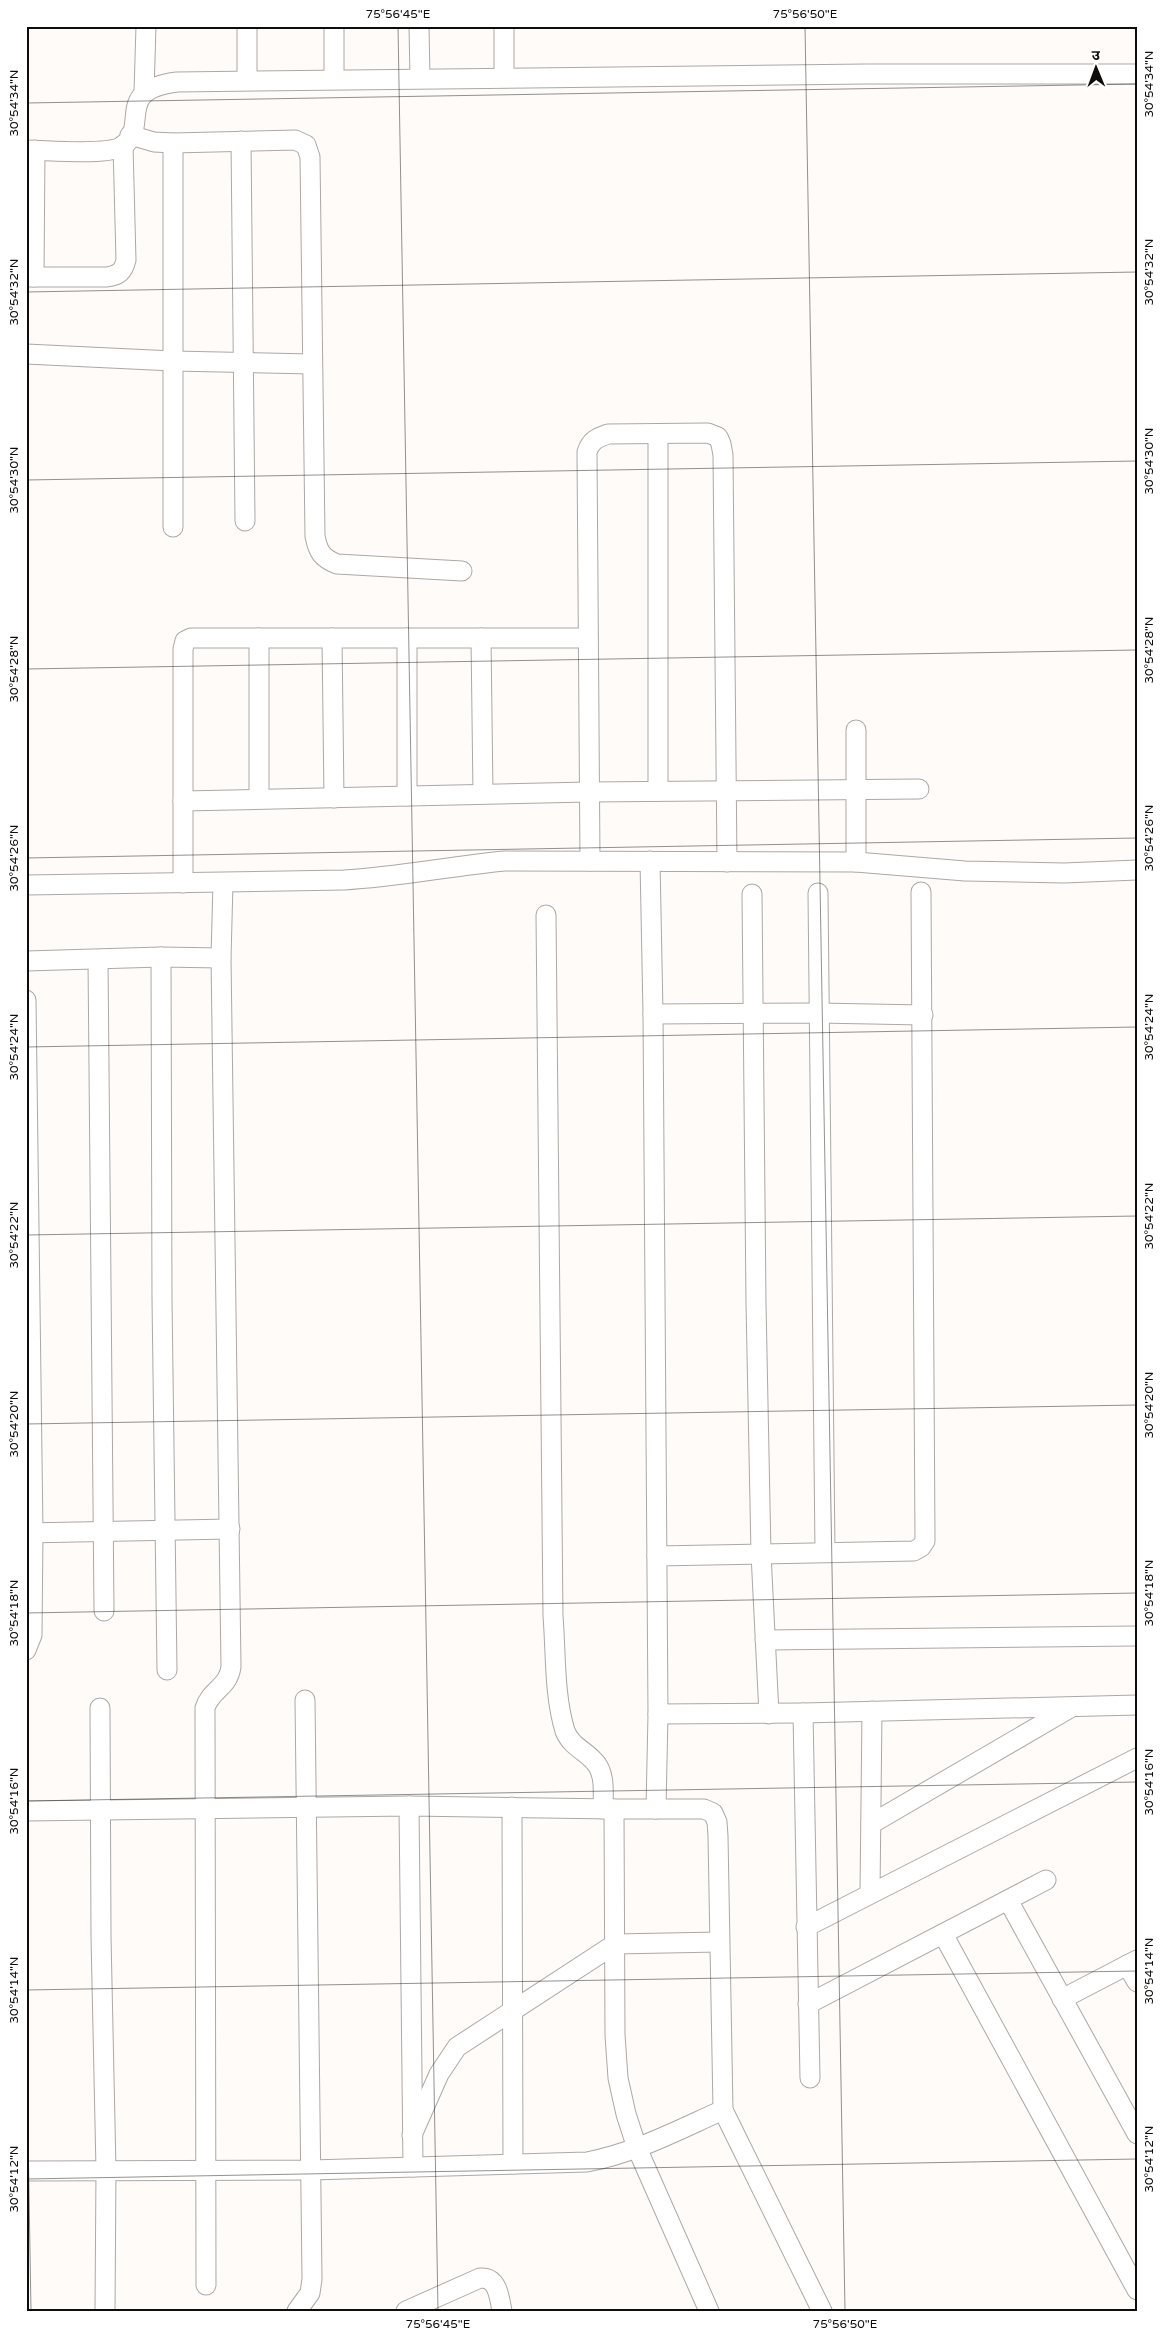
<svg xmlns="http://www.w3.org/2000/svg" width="1163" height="2337" viewBox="0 0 1163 2337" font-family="'Varela Round','Noto Sans Devanagari',sans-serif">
  <rect width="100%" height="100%" fill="#fefbf9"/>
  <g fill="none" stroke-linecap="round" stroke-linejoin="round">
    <g stroke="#aca8a5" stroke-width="21">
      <g id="minor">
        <path d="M 334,26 L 334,79"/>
        <path d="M 419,26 L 420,78"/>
        <path d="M 504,26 L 504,77"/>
        <path d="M 247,80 L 247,26"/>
        <path d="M 144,92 L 146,26"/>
        <path d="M 130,135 L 154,142 L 173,143 L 295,140 L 306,145 L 310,157 L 315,536 C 318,552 322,558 337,564 L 462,571"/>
        <path d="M 241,141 L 245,521"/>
        <path d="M 173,143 L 173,527"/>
        <path d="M 26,150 C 47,150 108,156 123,146 C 150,126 113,90 177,82 L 866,74 L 1137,74"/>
        <path d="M 26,277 L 107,277 C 119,275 123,272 126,260 L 123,145"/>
        <path d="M 34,277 L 35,150"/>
        <path d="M 26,354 L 173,361 L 312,364"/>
        <path d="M 658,434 L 658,791"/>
        <path d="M 332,638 L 334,798"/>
        <path d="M 407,638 L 407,796"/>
        <path d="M 481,638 L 483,794"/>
        <path d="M 259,799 L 259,638"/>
        <path d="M 183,801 L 589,792 L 919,789"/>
        <path d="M 590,861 L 587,452 C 591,440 597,438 608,434 L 708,433 L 718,437 L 721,444 L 723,455 L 727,862"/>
        <path d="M 650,861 L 653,1014 L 818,1013 L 923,1015"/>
        <path d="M 856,862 L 856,730"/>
        <path d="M 183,883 L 183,649 L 185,641 L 191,638 L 588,638"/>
        <path d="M 26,885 L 344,880 C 398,877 451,866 505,861 L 856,862 L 965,871 L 1064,873 L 1137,870"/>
        <path d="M 818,893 L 825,1552"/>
        <path d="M 752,894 L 756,1303 L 761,1554 L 769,1714"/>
        <path d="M 546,915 L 553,1616 C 556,1653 554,1695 565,1731 C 571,1746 584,1750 594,1761 C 606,1773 603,1794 603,1809"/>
        <path d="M 161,957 L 162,1299 L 167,1670"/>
        <path d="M 98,960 L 104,1611"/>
        <path d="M 26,961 L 161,957 L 221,958"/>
        <path d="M 26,1000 L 33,1533 L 32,1635 L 26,1650"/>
        <path d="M 653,1014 L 658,1714 L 656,1809"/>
        <path d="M 26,1533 L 230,1529"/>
        <path d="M 657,1556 L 914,1551 L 921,1547 L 925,1541 L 921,892"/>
        <path d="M 765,1640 L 1137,1636"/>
        <path d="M 100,1708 L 101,1936 L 106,2170 L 105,2311"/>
        <path d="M 803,1713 L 810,2078"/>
        <path d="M 658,1714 L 803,1713 L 1137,1705"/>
        <path d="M 409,1806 L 413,2167"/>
        <path d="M 512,1807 L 513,2164"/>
        <path d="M 614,1809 L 615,2035 L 618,2078 L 626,2114 L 637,2148 L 709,2311"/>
        <path d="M 26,1811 L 409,1806 L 614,1809 L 704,1809 L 713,1813 L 717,1822 L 718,1836 L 723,2110 L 822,2311"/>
        <path d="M 871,1824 L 1070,1708"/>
        <path d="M 870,1893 L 872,1711"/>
        <path d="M 1008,1900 L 1137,2134"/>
        <path d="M 806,1927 L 1137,1758"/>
        <path d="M 943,1934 L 1137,2290"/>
        <path d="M 1127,1965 L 1137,1982"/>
        <path d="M 1062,1999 L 1137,1960"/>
        <path d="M 808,2004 L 1046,1880"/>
        <path d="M 412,2135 L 439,2074 L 457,2047 L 615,1944 L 719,1942"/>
        <path d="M 26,2171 L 311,2170 L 587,2162 C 635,2153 678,2130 723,2110"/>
        <path d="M 206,2285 L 205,1708 C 211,1689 228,1688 231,1667 L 221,958 L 223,883"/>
        <path d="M 297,2311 L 310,2293 L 312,2279 L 305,1700"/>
        <path d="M 406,2311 L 480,2278 C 498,2277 499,2296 502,2311"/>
      </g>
    </g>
    <use href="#minor" stroke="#fff" stroke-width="19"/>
  </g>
  <path fill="none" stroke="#0e0d0c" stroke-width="1" stroke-opacity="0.45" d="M 398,26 L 438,2311M 805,26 L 845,2311M 26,103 L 1137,84M 26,292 L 1137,272M 26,480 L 1137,461M 26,669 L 1137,650M 26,858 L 1137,838M 26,1047 L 1137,1027M 26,1235 L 1137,1216M 26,1424 L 1137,1405M 26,1613 L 1137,1593M 26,1801 L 1137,1782M 26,1990 L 1137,1971M 26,2015 L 31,2311M 26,2179 L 1137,2159"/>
  <rect width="1163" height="2337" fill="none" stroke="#ffffff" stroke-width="55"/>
  <g transform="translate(1096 68) rotate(359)" stroke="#ffffff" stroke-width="4" paint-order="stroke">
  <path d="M0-4L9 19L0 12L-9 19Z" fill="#0e0d0c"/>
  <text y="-8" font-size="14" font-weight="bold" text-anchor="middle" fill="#0e0d0c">उ</text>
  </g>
  <rect x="28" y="28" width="1108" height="2282" fill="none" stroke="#0e0d0c" stroke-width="2"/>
  <g font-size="12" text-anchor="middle" fill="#0e0d0c">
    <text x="398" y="18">75°56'45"E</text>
    <text x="805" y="18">75°56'50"E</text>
    <text transform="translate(1149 84) rotate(-90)" y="4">30°54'34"N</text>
    <text transform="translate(14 103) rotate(-90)" y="4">30°54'34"N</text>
    <text transform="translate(1149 272) rotate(-90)" y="4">30°54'32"N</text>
    <text transform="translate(14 292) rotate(-90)" y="4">30°54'32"N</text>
    <text transform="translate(1149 461) rotate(-90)" y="4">30°54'30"N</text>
    <text transform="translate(14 480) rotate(-90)" y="4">30°54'30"N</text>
    <text transform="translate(1149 650) rotate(-90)" y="4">30°54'28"N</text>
    <text transform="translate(14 669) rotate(-90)" y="4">30°54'28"N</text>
    <text transform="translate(1149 838) rotate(-90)" y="4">30°54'26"N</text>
    <text transform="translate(14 858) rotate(-90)" y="4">30°54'26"N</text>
    <text transform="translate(1149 1027) rotate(-90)" y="4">30°54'24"N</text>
    <text transform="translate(14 1047) rotate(-90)" y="4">30°54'24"N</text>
    <text transform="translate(1149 1216) rotate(-90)" y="4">30°54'22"N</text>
    <text transform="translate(14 1235) rotate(-90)" y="4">30°54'22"N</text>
    <text transform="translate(1149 1405) rotate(-90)" y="4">30°54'20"N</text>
    <text transform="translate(14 1424) rotate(-90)" y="4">30°54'20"N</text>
    <text transform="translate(1149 1593) rotate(-90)" y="4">30°54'18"N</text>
    <text transform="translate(14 1613) rotate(-90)" y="4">30°54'18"N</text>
    <text transform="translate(1149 1782) rotate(-90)" y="4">30°54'16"N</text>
    <text transform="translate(14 1801) rotate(-90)" y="4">30°54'16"N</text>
    <text transform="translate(1149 1971) rotate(-90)" y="4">30°54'14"N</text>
    <text transform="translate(14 1990) rotate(-90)" y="4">30°54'14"N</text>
    <text transform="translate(1149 2159) rotate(-90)" y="4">30°54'12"N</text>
    <text transform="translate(14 2179) rotate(-90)" y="4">30°54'12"N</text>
    <text x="438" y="2328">75°56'45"E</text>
    <text x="845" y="2328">75°56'50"E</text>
  </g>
</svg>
